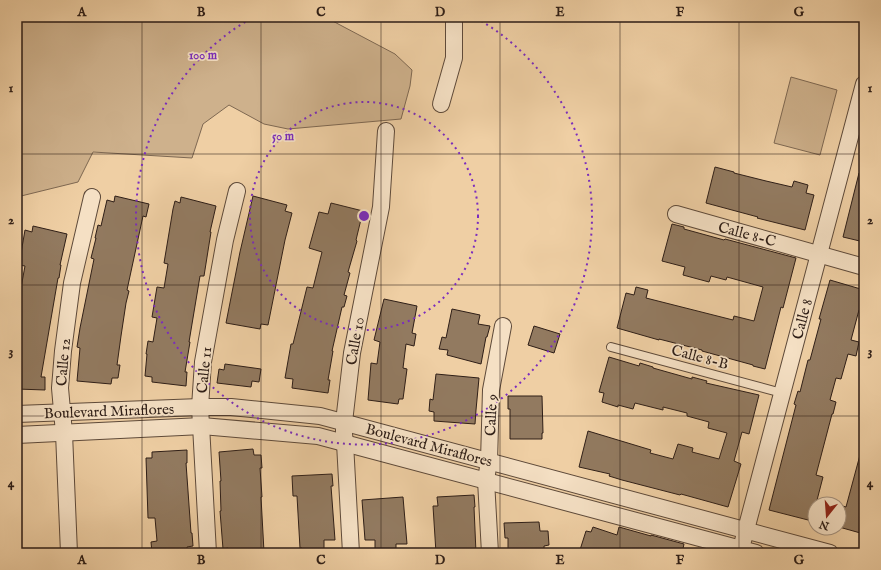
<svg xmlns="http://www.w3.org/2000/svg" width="881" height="570" viewBox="0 0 881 570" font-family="'IM FELL English',serif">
  <rect width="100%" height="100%" fill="#efcfa4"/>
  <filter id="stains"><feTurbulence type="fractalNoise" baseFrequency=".005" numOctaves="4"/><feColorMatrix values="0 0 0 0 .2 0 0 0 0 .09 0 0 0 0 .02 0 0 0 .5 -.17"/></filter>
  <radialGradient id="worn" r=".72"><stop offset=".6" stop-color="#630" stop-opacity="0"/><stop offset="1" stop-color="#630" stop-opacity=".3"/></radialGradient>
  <g fill="#ceb18c" stroke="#7e6852">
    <path d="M 17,17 L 325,17 L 395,54 L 412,70 L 410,86 L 401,119 L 288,129 L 264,124 L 229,105 L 203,124 L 192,158 L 93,152 L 78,182 L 17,197 Z"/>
    <path d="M 791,77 L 837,90 L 820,155 L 774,143 Z"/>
  </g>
  <g fill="#927a60" stroke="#2e1e17">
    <path d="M 715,167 L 734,172 L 734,173 L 766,181 L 792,187 L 794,181 L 808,185 L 806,193 L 814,195 L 805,230 L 757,218 L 758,217 L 706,203 Z"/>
    <path d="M 859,173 L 864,174 L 864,242 L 843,237 Z"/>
    <path d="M 115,196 L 149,204 L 146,217 L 143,216 L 127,290 L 129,291 L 126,303 L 121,336 L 117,365 L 120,365 L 118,378 L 112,378 L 111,384 L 77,381 L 80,348 L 77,347 L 80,328 L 94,259 L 91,258 L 96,238 L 95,238 L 98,225 L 101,226 L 107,200 L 114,202 Z"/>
    <path d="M 253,196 L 287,205 L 285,211 L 292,213 L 285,240 L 268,325 L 261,324 L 260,329 L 226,323 L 240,252 Z"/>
    <path d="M 181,197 L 216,206 L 210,232 L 211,232 L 204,276 L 200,276 L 189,342 L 190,342 L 185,372 L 187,372 L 186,386 L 152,382 L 152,377 L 145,376 L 147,354 L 146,354 L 148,341 L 153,342 L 157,318 L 152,317 L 157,287 L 164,288 L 168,264 L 164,263 L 173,209 L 175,201 L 180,203 Z"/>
    <path d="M 331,203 L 363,211 L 356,240 L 357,241 L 348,272 L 350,273 L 344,295 L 347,296 L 344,307 L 342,307 L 332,351 L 333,351 L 328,380 L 330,380 L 328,393 L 292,388 L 293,379 L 285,378 L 291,344 L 293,344 L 307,287 L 313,288 L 322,252 L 309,248 L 319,212 L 328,214 Z"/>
    <path d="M 672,224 L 684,227 L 684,229 L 724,240 L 725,239 L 796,258 L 783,308 L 781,307 L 765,369 L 753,366 L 753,365 L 702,351 L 702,350 L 659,339 L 659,340 L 617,328 L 626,293 L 634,295 L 636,287 L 648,290 L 646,298 L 733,320 L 734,316 L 754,321 L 763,287 L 727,277 L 726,280 L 711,276 L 709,282 L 683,275 L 685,267 L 662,261 Z"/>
    <path d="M 33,226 L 67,234 L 60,265 L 61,265 L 59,278 L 58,278 L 41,377 L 45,377 L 45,390 L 17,389 L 17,292 L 20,293 L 25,266 L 19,265 L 25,230 L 32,232 Z"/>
    <path d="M 830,280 L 864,290 L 864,311 L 859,310 L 851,340 L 859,342 L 856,356 L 848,354 L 841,379 L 836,378 L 830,400 L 836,402 L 833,414 L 832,414 L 816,475 L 823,477 L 816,504 L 815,504 L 815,509 L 812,521 L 769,510 L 796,405 L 794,404 L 798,391 L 800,392 L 808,360 L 810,360 L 821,319 L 819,319 Z"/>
    <path d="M 384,299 L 417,306 L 412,333 L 416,334 L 414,346 L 406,344 L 403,368 L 407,369 L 403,399 L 399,399 L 398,404 L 368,400 L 371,363 L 377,364 L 380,342 L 374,340 Z"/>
    <path d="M 452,309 L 480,315 L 478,324 L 490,326 L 487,337 L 486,337 L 481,364 L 447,355 L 448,350 L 439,349 L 442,337 L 446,338 Z"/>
    <path d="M 534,326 L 560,334 L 554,353 L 528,345 Z"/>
    <path d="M 609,357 L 639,366 L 640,363 L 653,367 L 653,368 L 692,379 L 692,377 L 707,381 L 706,383 L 759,395 L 749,434 L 742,432 L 734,461 L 741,464 L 728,507 L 681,494 L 680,495 L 622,480 L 609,476 L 610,474 L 579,467 L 588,431 L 651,450 L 650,453 L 673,459 L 678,444 L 693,448 L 692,452 L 719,459 L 727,433 L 708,428 L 709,422 L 687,416 L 687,413 L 663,407 L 663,410 L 635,403 L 633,409 L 618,405 L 618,407 L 602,402 L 604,393 L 599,392 Z"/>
    <path d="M 225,364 L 261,369 L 259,382 L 252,381 L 251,387 L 217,383 L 219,369 L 224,370 Z"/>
    <path d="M 436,374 L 479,378 L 476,410 L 475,424 L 434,421 L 434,412 L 429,411 L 430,399 L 433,400 Z"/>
    <path d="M 508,396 L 542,396 L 543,433 L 542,433 L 542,439 L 510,439 L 510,409 L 508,409 Z"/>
    <path d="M 253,449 L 254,455 L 261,455 L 262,468 L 260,468 L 262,497 L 261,497 L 264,552 L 229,553 L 228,548 L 223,549 L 220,511 L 221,511 L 220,481 L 221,481 L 219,452 Z"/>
    <path d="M 187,450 L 187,463 L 186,463 L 191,533 L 192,533 L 193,546 L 187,547 L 187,552 L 152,553 L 151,542 L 157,541 L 155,518 L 148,518 L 146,458 L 152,458 L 152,452 Z"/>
    <path d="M 860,455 L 864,456 L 864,534 L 839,527 L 839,505 L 846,507 Z"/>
    <path d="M 332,474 L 333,486 L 331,486 L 335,540 L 324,540 L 324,553 L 302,553 L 302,548 L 300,548 L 297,496 L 293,496 L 292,476 Z"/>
    <path d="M 474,495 L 475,507 L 474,507 L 476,553 L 436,553 L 433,506 L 438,506 L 437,497 Z"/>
    <path d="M 403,497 L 407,544 L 396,544 L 396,553 L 375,553 L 375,540 L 365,540 L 362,500 Z"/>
    <path d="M 539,522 L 540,531 L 548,531 L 549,545 L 544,546 L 544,553 L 508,553 L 508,538 L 505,538 L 504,523 Z"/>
    <path d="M 593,527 L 617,535 L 619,527 L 651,536 L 651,535 L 684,544 L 682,553 L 579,553 L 586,531 L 591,532 Z"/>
  </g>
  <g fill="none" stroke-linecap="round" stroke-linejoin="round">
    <g stroke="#5e4a3a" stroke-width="10">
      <path id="lane" d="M 611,347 L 782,393"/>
    </g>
    <g stroke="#5e4a3a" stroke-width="18">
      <g id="street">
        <path d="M 441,104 L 454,58 L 454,17"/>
        <path d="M 676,214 L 864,267"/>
        <path d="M 17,414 L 200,407 L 231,407 L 320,416 L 830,553"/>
        <path d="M 17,435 L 202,426 L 318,436 L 756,553"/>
        <path d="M 743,541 L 864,84"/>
        <path d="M 69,553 L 64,433 L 60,388 L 63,351 L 72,283 L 92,197"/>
        <path d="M 208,553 L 200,407 L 203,362 L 225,240 L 237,191"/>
        <path d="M 351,553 L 345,443 L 344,434 L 344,422 L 352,353 L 381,207 L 386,131"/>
        <path d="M 490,553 L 486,480 L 489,461 L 491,390 L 503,326"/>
      </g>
    </g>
    <use href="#lane" stroke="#f5e0c4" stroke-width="8"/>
    <use href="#street" stroke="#f5e0c4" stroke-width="16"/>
  </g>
  <path fill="none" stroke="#2e1e17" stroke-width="1" stroke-opacity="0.55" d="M 142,17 L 142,553M 261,17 L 261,553M 381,17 L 381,553M 500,17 L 500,553M 620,17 L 620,553M 739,17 L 739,553M 17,154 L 864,154M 17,285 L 864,285M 17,416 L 864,416"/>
  <g fill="none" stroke="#7b2cbf" stroke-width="2" stroke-dasharray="2 4">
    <circle cx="364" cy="216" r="114"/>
    <path d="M476 18A228 228 0 1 1 252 18"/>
  </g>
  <g text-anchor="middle" stroke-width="3.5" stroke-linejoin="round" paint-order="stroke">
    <g font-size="15" fill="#2e1e17" stroke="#f5e0c4">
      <text transform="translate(747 234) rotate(15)" y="5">Calle 8-C</text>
      <text transform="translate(802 319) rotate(-75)" y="5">Calle 8</text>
      <text transform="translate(355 341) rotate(-80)" y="5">Calle 10</text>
      <text transform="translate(700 357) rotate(15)" y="5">Calle 8-B</text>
      <text transform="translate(63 362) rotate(-85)" y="5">Calle 12</text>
      <text transform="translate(204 370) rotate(-84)" y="5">Calle 11</text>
      <text transform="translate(109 411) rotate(-2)" y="5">Boulevard Miraflores</text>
      <text transform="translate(491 415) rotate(-87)" y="5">Calle 9</text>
      <text transform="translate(429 445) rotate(15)" y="5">Boulevard Miraflores</text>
    </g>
  </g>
  <circle cx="364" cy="216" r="6" fill="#7b2cbf" stroke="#f5e0c4" stroke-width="2"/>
  <g font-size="12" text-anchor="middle" font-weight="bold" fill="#7b2cbf" stroke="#f5e0c4" stroke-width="3.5" stroke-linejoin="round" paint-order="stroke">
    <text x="203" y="59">100 m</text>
    <text x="283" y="140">50 m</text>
  </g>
  <rect width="881" height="570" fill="none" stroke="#efcfa4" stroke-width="44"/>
  <g transform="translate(827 516) rotate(197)"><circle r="19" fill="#f5e0c4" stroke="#a5927f"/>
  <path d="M0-3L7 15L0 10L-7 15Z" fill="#8f2418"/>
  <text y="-6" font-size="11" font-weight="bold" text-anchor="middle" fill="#2e1e17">N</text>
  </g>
  <rect x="22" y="22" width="837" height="526" fill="none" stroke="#2e1e17" stroke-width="1.5"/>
  <g font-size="13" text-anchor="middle" font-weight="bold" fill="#2e1e17">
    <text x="82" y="16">A</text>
    <text x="201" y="16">B</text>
    <text x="321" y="16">C</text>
    <text x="440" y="16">D</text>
    <text x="560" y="16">E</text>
    <text x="680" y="16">F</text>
    <text x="799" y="16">G</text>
    <text x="11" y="92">1</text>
    <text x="870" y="92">1</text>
    <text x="11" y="224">2</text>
    <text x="870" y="224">2</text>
    <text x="11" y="355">3</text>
    <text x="870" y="355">3</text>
    <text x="11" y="487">4</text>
    <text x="870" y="487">4</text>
    <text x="82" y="564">A</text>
    <text x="201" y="564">B</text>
    <text x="321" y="564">C</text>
    <text x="440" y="564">D</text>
    <text x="560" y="564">E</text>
    <text x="680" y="564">F</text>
    <text x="799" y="564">G</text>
  </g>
  <rect width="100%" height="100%" filter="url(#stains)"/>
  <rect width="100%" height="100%" fill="url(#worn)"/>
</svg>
